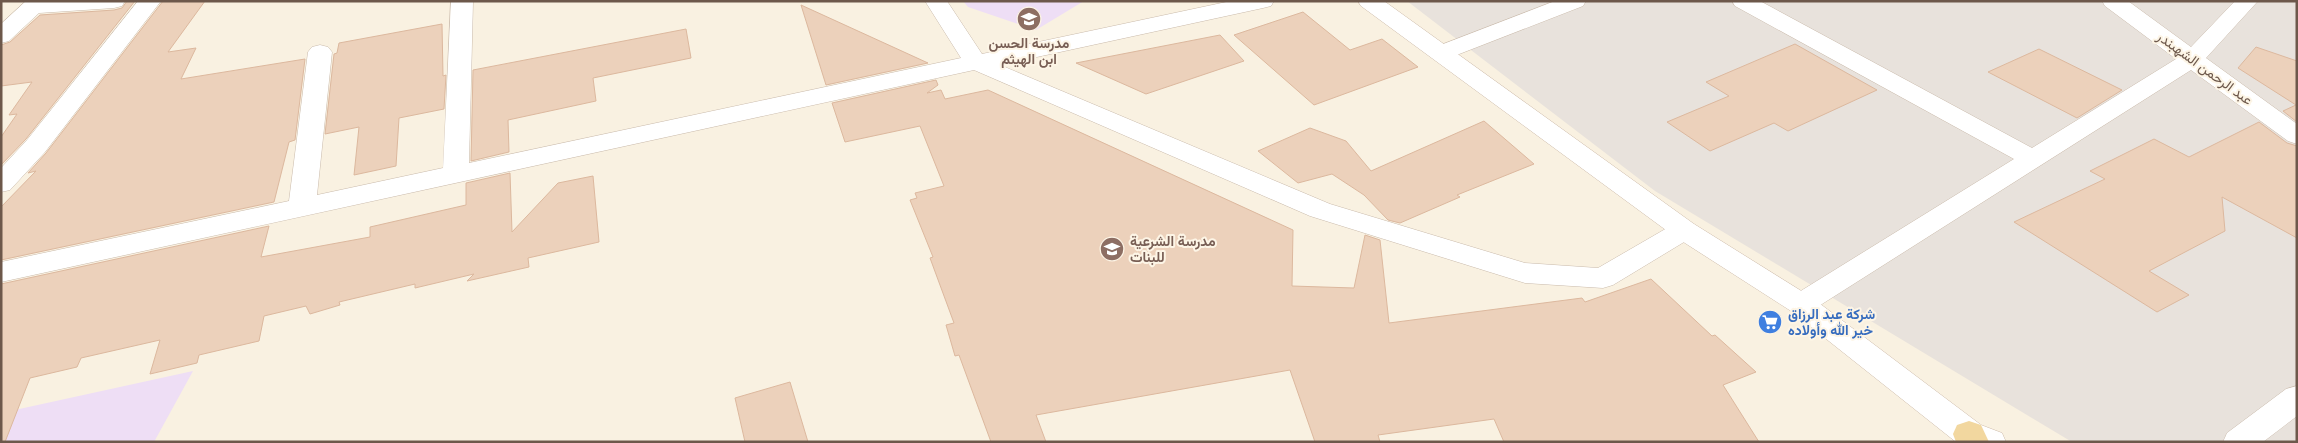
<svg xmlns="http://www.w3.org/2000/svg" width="2298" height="443" viewBox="0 0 2298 443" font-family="'Open Sans',Vazirmatn,sans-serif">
  <rect width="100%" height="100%" fill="#f9f1e1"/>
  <path fill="#e8e2dc" d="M 1407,1 L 2297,1 L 2297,442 L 2072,442 L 1655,191 Z"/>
  <g fill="#eedef5">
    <path d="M 963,1 L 1084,1 L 1036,30 L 968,7 Z"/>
    <path d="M 193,371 L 154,442 L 1,442 L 1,413 Z"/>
  </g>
  <g fill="#ecd1bb" stroke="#dcb89e">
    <path d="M 127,1 L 135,1 L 26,139 L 1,165 L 1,137 L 17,114 L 9,115 L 32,82 L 1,86 L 1,45 L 10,42 L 40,15 L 114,10 L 122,8 Z"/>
    <path d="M 163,1 L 205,1 L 168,52 L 196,48 L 181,79 L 305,59 L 295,140 L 289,142 L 274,202 L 1,260 L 1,207 L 36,171 L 28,173 L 46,153 Z"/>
    <path d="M 801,5 L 928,63 L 826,85 Z"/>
    <path d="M 1303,12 L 1350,50 L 1382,39 L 1418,67 L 1314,105 L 1234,35 Z"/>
    <path d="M 442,24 L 443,76 L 446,75 L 444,109 L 399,118 L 396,166 L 354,175 L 359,127 L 325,134 L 334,54 L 337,53 L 339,43 Z"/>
    <path d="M 686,29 L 691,58 L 593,78 L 596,101 L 508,120 L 509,152 L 471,161 L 473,70 Z"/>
    <path d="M 1220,35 L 1244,61 L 1146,94 L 1076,63 Z"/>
    <path d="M 1795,44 L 1877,90 L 1788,131 L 1774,123 L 1710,151 L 1667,122 L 1729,96 L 1706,82 Z"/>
    <path d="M 2256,47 L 2297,61 L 2297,122 L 2283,111 L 2296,105 L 2238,68 Z"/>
    <path d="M 2039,49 L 2122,90 L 2077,118 L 1988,72 Z"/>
    <path d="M 936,80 L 938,85 L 927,93 L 941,90 L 945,99 L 988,90 L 1293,230 L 1292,286 L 1354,288 L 1365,235 L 1380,240 L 1389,323 L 1582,298 L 1585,302 L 1651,279 L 1712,336 L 1715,335 L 1756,372 L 1723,385 L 1759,442 L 1504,442 L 1494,419 L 1378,435 L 1380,442 L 1315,442 L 1290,370 L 1036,415 L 1046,442 L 991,442 L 959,355 L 955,356 L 946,325 L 954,323 L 930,258 L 933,257 L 910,200 L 917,198 L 915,193 L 944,186 L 920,126 L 845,142 L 832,103 Z"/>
    <path d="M 1484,121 L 1534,164 L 1457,195 L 1460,197 L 1400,223 L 1388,220 L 1364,195 L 1332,174 L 1298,183 L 1258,151 L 1310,128 L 1346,141 L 1371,171 Z"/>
    <path d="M 2259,122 L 2287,143 L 2297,146 L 2297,238 L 2222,197 L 2225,231 L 2149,271 L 2189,295 L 2157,312 L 2014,222 L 2105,179 L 2090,171 L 2154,139 L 2189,157 Z"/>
    <path d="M 510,173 L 512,232 L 558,183 L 593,176 L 599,242 L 528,258 L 529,267 L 467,281 L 474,274 L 415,288 L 415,284 L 339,302 L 340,305 L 310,314 L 306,306 L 264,316 L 259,341 L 199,355 L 197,363 L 150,374 L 160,340 L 81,358 L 77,367 L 30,378 L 5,442 L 1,442 L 1,284 L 269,226 L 261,257 L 370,237 L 370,227 L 466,205 L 466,183 Z"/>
    <path d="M 790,382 L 808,442 L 745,442 L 735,398 Z"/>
  </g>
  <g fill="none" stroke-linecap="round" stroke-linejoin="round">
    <g stroke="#cabbac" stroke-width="1">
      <g id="minor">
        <path d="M 26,1 L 125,1 L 122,6 L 114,8 L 39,13 L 9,41 L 1,43 L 1,24 Z"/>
        <path d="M 138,1 L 161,1 L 45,152 L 10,190 L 1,192 L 1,168 L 27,140 Z"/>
        <path d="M 451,1 L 473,1 L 469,163 L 961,58 L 925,1 L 947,1 L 982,54 L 1231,1 L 1274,1 L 1271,6 L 1263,8 L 1000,65 L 1330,204 L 1525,263 L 1598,268 L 1674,224 L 1684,221 L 1694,224 L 1698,230 L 1694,236 L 1613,285 L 1603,288 L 1525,283 L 1310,216 L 974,70 L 1,282 L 1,262 L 289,201 L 308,52 L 312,47 L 320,45 L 328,47 L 332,52 L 317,195 L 443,168 Z"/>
        <path d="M 1555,1 L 1586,1 L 1583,6 L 1449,58 L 1441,60 L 1433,58 L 1429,53 L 1433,48 Z"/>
        <path d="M 1732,1 L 1760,1 L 2032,148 L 2176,59 L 2105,6 L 2102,1 L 2128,1 L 2191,47 L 2235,1 L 2258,1 L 2206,58 L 2297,124 L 2297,144 L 2288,141 L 2191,70 L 1811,311 L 1801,314 L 1791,311 L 1786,304 L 1791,297 L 2014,159 L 1735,6 Z"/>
        <path d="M 2297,386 L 2297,416 L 2263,442 L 2223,442 L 2227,433 L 2286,389 Z"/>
      </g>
    </g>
    <g stroke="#cdbbaa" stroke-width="1">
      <path id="secondary" d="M 1358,1 L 1384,1 L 1694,224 L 1811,297 L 1981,425 L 2002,433 L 2006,442 L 1956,442 L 1791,311 L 1674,236 L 1361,6 Z"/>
    </g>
    <g stroke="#d6d0cd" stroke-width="1">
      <path id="primary" d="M 1969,421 L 1981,425 L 1989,442 L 1956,442 L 1953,434 L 1957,425 Z"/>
    </g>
    <use href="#minor" fill="#fff" fill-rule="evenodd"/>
    <use href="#secondary" fill="#fff" fill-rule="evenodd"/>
    <use href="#primary" fill="#f2d79f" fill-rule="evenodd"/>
  </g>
  <defs>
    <g id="school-disc" transform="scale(1.25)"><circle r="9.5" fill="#8d6e63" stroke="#fdf5e6"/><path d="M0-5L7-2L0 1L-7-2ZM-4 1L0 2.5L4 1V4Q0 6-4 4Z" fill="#fff"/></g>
    <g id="supermarket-disc" transform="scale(1.25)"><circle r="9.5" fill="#3f7fe0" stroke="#fdf5e6"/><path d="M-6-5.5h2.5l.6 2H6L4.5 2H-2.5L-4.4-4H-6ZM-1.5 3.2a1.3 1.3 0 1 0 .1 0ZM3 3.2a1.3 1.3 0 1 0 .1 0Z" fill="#fff"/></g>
  </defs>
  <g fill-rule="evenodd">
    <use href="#school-disc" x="1029" y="19"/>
    <use href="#school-disc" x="1112" y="249"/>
    <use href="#supermarket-disc" x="1770" y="322"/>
  </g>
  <g text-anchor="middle" stroke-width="4" stroke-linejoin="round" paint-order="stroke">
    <g font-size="14" font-weight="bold" fill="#785e54" stroke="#fdf5e6">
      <text x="1029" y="48">مدرسة الحسن<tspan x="1029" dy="16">ابن الهيثم</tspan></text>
      <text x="1130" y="246" text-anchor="start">مدرسة الشرعية<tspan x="1130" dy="16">للبنات</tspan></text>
    </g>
    <g font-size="14" fill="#6d584b" stroke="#fdf5e6">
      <text transform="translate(2205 68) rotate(36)" y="5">عبد الرحمن الشهبندر</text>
    </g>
    <g font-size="14" font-weight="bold" fill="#366cbe" stroke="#fdf5e6" text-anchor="start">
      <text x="1788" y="319">شركة عبد الرزاق<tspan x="1788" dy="16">خير الله وأولاده</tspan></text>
    </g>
  </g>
  <rect width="2298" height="443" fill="none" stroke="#6d584b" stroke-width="5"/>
</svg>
